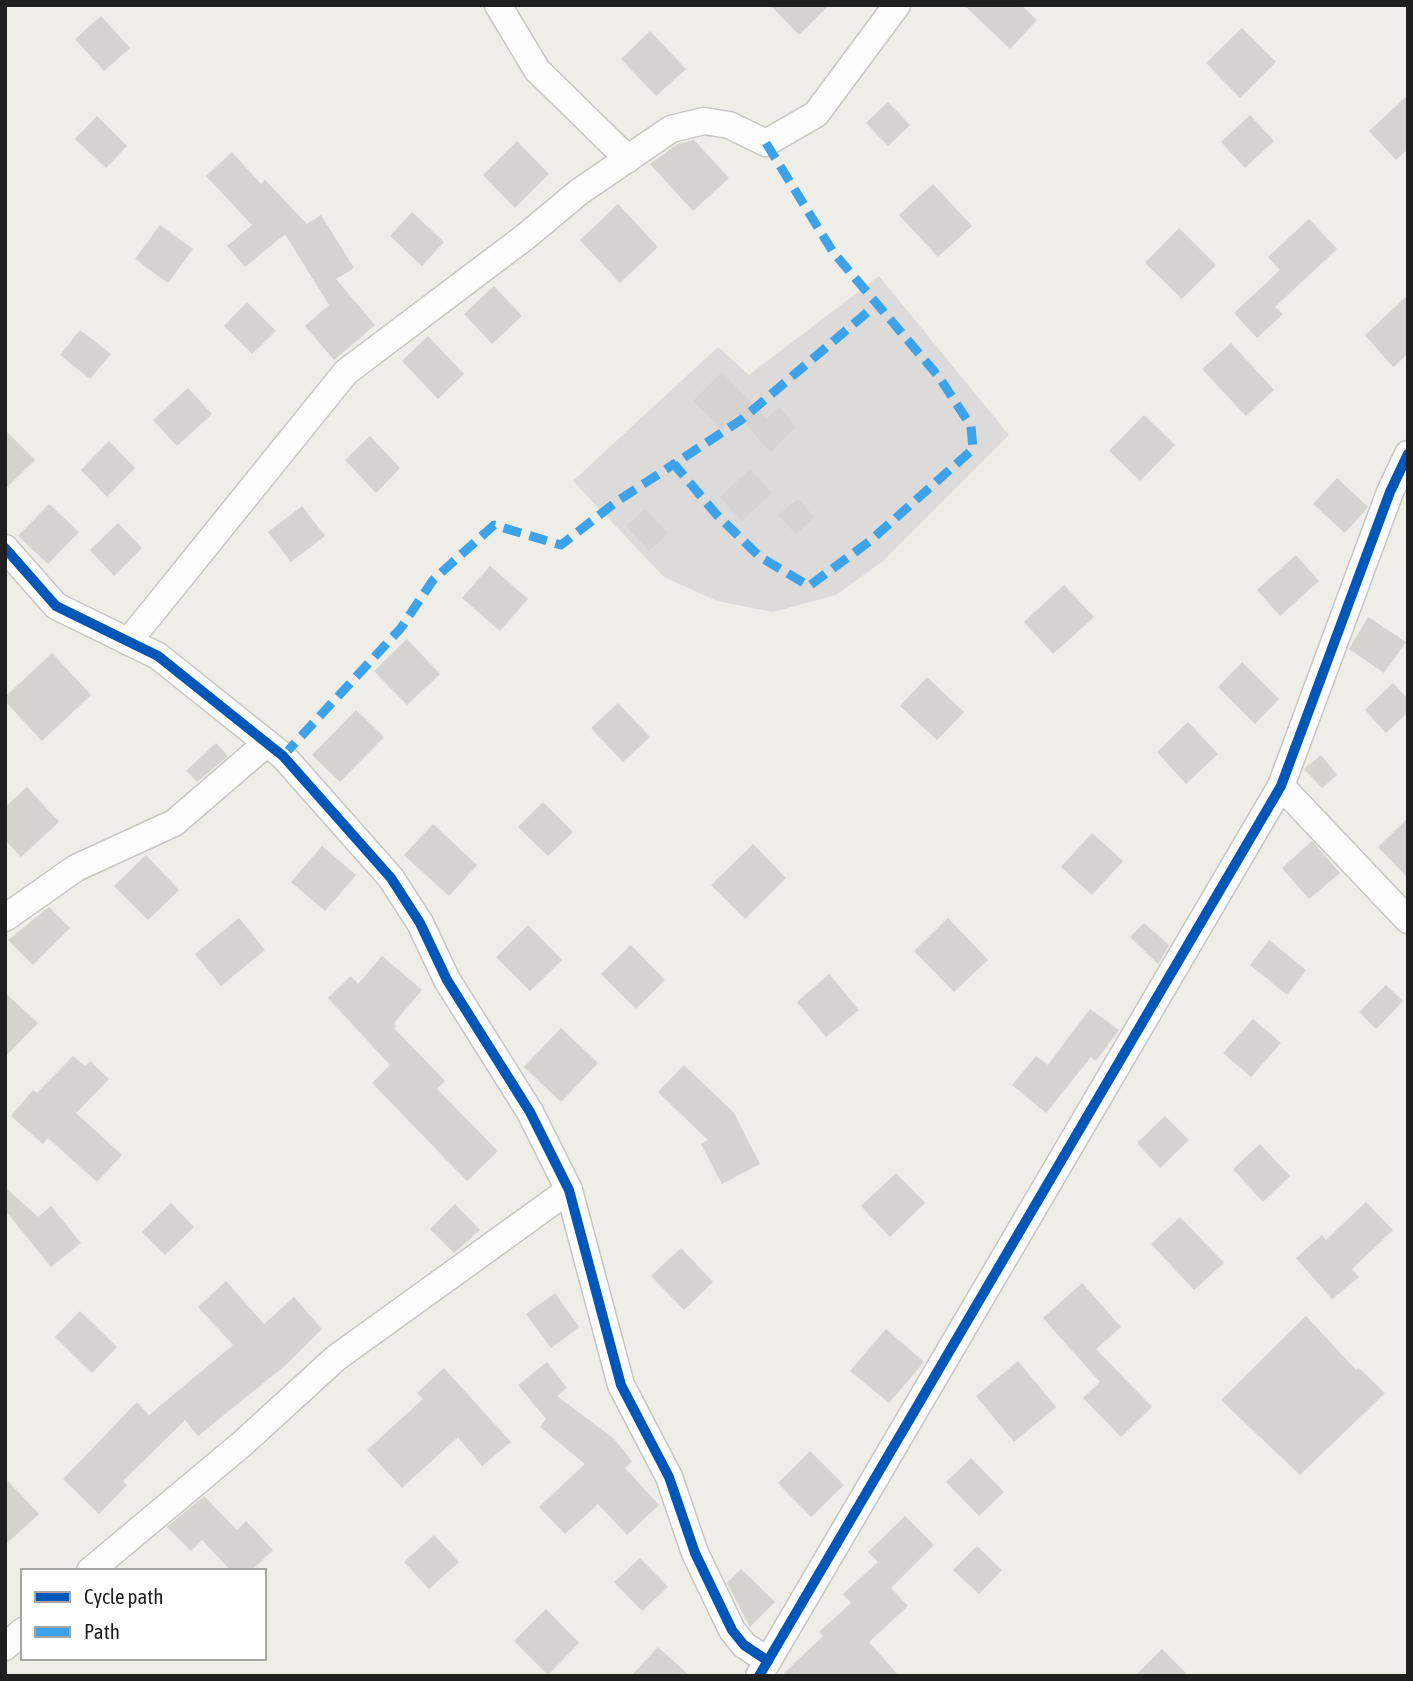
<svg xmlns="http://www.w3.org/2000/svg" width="1413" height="1681" viewBox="0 0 1413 1681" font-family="'Asap Condensed',sans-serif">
  <rect width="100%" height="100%" fill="#eeede8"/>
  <path fill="#dcdbd9" d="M 879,276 L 1009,435 L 883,561 L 836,595 L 773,612 L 717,601 L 664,577 L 573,481 L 718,347 L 749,375 Z"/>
  <g fill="#d5d3cf">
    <path d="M 770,5 L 829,5 L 799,35 Z"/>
    <path d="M 964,5 L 1021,5 L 1037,20 L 1010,49 Z"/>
    <path d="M 101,16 L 130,48 L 104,71 L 75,39 Z"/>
    <path d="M 1242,28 L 1276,62 L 1240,98 L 1206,63 Z"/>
    <path d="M 650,31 L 686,69 L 656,96 L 621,59 Z"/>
    <path d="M 1408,95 L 1408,149 L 1396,160 L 1369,131 Z"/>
    <path d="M 888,102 L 910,125 L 888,146 L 866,123 Z"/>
    <path d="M 1250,115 L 1274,141 L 1245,168 L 1221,142 Z"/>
    <path d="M 97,116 L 127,146 L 106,168 L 75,139 Z"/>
    <path d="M 694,140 L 729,178 L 693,211 L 650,164 L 678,144 Z"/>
    <path d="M 517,141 L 549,174 L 515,208 L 483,175 Z"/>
    <path d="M 232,152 L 261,184 L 265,180 L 307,224 L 321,215 L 354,268 L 336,279 L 375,325 L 334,360 L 305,326 L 329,305 L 285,234 L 245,267 L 227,246 L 252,225 L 206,176 Z"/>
    <path d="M 933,184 L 972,226 L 938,257 L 899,215 Z"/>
    <path d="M 618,204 L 658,247 L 620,283 L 580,240 Z"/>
    <path d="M 412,212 L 444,242 L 422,266 L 390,236 Z"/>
    <path d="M 1309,219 L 1337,249 L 1275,307 L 1283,314 L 1257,338 L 1234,313 L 1280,270 L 1268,257 Z"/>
    <path d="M 160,225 L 193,249 L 168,283 L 135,259 Z"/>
    <path d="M 1179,228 L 1216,265 L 1182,299 L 1145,263 Z"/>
    <path d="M 494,286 L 522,316 L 492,344 L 464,314 Z"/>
    <path d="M 1408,295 L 1408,354 L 1393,367 L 1365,335 Z"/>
    <path d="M 247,302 L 276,331 L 252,354 L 224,326 Z"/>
    <path d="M 80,330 L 111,354 L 90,379 L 60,355 Z"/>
    <path d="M 428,336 L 464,374 L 438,399 L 402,361 Z"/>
    <path d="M 1231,343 L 1274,390 L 1246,416 L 1202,369 Z"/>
    <path d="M 722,372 L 767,418 L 779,407 L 796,427 L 770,452 L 737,414 L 722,429 L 693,401 Z"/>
    <path d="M 188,388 L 212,414 L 177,446 L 153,420 Z"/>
    <path d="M 1144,415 L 1175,445 L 1140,481 L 1109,451 Z"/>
    <path d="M 5,430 L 35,460 L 5,489 Z"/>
    <path d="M 370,436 L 400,468 L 376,493 L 345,460 Z"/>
    <path d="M 109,441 L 135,468 L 107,497 L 81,470 Z"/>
    <path d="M 750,469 L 772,493 L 742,521 L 720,497 Z"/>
    <path d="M 1337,478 L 1368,507 L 1345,533 L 1313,504 Z"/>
    <path d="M 798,499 L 814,517 L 796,534 L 778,515 Z"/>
    <path d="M 49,504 L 79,532 L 48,564 L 18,536 Z"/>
    <path d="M 302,506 L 325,536 L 291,562 L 268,532 Z"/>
    <path d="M 645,509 L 668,533 L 649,551 L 626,526 Z"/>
    <path d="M 118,523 L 142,548 L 114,576 L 90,550 Z"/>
    <path d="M 1296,555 L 1319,581 L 1280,616 L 1257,590 Z"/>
    <path d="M 490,566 L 528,599 L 500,631 L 462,598 Z"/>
    <path d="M 1064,585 L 1094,617 L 1053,654 L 1024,622 Z"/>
    <path d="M 1368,617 L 1406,642 L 1384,673 L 1349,649 Z"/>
    <path d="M 407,639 L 440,674 L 407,705 L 374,671 Z"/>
    <path d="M 52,653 L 91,695 L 42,741 L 5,701 L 5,697 Z"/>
    <path d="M 1242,662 L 1279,699 L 1255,724 L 1218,687 Z"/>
    <path d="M 927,677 L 964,712 L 937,740 L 900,706 Z"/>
    <path d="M 1393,683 L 1408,699 L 1408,712 L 1386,733 L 1365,710 Z"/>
    <path d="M 618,703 L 650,737 L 623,762 L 591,728 Z"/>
    <path d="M 356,710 L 384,737 L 340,782 L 312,755 Z"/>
    <path d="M 1188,722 L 1218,754 L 1186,784 L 1157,752 Z"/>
    <path d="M 216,743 L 228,756 L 197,782 L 186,771 Z"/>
    <path d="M 1321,755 L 1337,775 L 1322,788 L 1304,769 Z"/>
    <path d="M 27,787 L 59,822 L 21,857 L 5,840 L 5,807 Z"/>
    <path d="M 543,802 L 573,832 L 548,856 L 518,827 Z"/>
    <path d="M 1408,818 L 1408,878 L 1378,847 Z"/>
    <path d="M 433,824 L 477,865 L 449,896 L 404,855 Z"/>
    <path d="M 1092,833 L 1123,861 L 1092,895 L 1061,867 Z"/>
    <path d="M 1312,841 L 1340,873 L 1309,899 L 1282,868 Z"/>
    <path d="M 753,844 L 786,878 L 745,919 L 711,885 Z"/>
    <path d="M 322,846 L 356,875 L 325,911 L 291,882 Z"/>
    <path d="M 146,855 L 179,890 L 148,920 L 114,886 Z"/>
    <path d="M 49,907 L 70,928 L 33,965 L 8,940 Z"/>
    <path d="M 239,918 L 265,950 L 221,986 L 195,954 Z"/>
    <path d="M 948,918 L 988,960 L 954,992 L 914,951 Z"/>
    <path d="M 1144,923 L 1169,945 L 1158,964 L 1130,937 Z"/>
    <path d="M 528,925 L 562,960 L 530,991 L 496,957 Z"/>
    <path d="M 1269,940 L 1306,970 L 1287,995 L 1250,965 Z"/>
    <path d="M 631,945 L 665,980 L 636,1009 L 601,974 Z"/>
    <path d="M 382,956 L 422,990 L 394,1023 L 397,1026 L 394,1028 L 445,1081 L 437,1089 L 498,1151 L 467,1181 L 372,1083 L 390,1065 L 328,998 L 351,976 L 358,984 Z"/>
    <path d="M 829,974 L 859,1010 L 826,1037 L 797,1002 Z"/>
    <path d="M 1386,985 L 1403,1001 L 1376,1029 L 1359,1012 Z"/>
    <path d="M 5,993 L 38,1023 L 5,1057 Z"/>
    <path d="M 1090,1009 L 1119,1030 L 1096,1061 L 1091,1057 L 1046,1113 L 1012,1085 L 1036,1056 L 1048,1065 Z"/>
    <path d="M 1253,1019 L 1281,1043 L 1251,1077 L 1223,1053 Z"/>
    <path d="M 561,1028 L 598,1063 L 561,1102 L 524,1067 Z"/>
    <path d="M 73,1056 L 85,1066 L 90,1061 L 109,1079 L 76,1113 L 122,1155 L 97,1182 L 48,1138 L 43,1144 L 11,1116 L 33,1090 L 37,1093 Z"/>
    <path d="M 684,1065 L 734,1113 L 760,1164 L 722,1184 L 701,1144 L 708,1140 L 658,1092 Z"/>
    <path d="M 1165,1116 L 1189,1140 L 1160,1168 L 1137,1143 Z"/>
    <path d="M 1260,1144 L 1290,1176 L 1263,1202 L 1233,1169 Z"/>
    <path d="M 896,1173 L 925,1203 L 890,1237 L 861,1206 Z"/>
    <path d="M 5,1187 L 38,1217 L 51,1206 L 81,1243 L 51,1267 L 5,1210 Z"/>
    <path d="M 1366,1202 L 1393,1230 L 1352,1269 L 1359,1277 L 1332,1299 L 1296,1258 L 1322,1235 L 1326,1240 Z"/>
    <path d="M 171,1203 L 194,1227 L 165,1255 L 142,1232 Z"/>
    <path d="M 455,1204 L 480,1230 L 454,1253 L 430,1229 Z"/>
    <path d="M 1180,1217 L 1224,1263 L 1194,1290 L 1151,1244 Z"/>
    <path d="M 681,1248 L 713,1282 L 684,1310 L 651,1276 Z"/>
    <path d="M 226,1281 L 264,1324 L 294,1297 L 322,1329 L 287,1364 L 198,1436 L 185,1420 L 123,1481 L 127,1485 L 99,1514 L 63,1479 L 137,1402 L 149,1415 L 233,1345 L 198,1307 Z"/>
    <path d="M 1082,1283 L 1121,1327 L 1096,1349 L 1152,1407 L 1121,1437 L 1083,1398 L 1100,1382 L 1043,1318 Z"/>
    <path d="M 555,1293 L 579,1327 L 551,1348 L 526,1314 Z"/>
    <path d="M 80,1311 L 117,1347 L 92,1373 L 55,1337 Z"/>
    <path d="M 1306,1316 L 1356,1370 L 1359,1368 L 1385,1393 L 1300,1475 L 1221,1400 Z"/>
    <path d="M 886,1329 L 924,1362 L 889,1403 L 850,1371 Z"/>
    <path d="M 1018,1361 L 1056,1407 L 1014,1442 L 976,1396 Z"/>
    <path d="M 547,1362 L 567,1388 L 557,1396 L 613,1438 L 632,1461 L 625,1468 L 659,1505 L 627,1535 L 598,1504 L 565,1534 L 539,1507 L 585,1464 L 540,1427 L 546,1419 L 518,1385 Z"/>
    <path d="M 444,1368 L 511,1442 L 482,1466 L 458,1437 L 402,1488 L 367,1450 L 423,1399 L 417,1393 Z"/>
    <path d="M 810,1451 L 844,1485 L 811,1517 L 778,1483 Z"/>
    <path d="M 971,1458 L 1004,1492 L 979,1516 L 946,1482 Z"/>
    <path d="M 5,1478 L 39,1514 L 5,1545 Z"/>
    <path d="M 204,1496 L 237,1530 L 246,1521 L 273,1550 L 251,1571 L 231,1571 L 202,1540 L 191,1551 L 167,1527 Z"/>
    <path d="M 905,1516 L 934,1545 L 891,1588 L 908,1606 L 869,1642 L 899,1676 L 781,1676 L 823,1636 L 819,1632 L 851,1603 L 843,1594 L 878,1562 L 868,1552 Z"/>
    <path d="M 434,1535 L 459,1562 L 429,1589 L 404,1562 Z"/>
    <path d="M 977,1546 L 1002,1570 L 979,1594 L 953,1570 Z"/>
    <path d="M 640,1558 L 668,1587 L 642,1611 L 614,1582 Z"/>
    <path d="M 741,1569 L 775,1602 L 750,1627 L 727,1583 Z"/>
    <path d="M 546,1609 L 579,1643 L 548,1675 L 514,1641 Z"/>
    <path d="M 658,1647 L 690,1676 L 631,1676 Z"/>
    <path d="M 1162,1649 L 1189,1676 L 1135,1676 Z"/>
  </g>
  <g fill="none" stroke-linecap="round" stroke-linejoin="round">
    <g stroke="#c6c6c4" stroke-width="29">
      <g id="minor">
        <path d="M 498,5 L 537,70 L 628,159"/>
        <path d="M 5,548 L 56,606 L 158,656 L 283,756 L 391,878 L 420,923 L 447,980 L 530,1112 L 569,1190 L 621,1385 L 669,1477 L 695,1553 L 732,1630 L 744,1645 L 768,1661"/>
        <path d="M 128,642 L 346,372 L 525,237 L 579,192 L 671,129 L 704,121 L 729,125 L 766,143 L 816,114 L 897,5"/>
        <path d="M 1281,786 L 1408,920"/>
        <path d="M 5,918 L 76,868 L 174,823 L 267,743"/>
        <path d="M 90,1571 L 243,1443 L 336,1358 L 569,1190"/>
        <path d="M 5,1647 L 23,1631"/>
        <path d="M 759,1676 L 1281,786 L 1390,492 L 1408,454"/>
      </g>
    </g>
    <use href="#minor" stroke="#fcfcfc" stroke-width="26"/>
    <g stroke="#3da2ea" stroke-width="9" stroke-dasharray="18 9" stroke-linecap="butt">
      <path d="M 766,143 L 833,252 L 939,377 L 971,426 L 973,449 L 870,541 L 809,586 L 760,557 L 716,514 L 674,464 L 741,420 L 877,304"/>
      <path d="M 283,756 L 401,628 L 433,580 L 494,525 L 561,545 L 616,502 L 674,464"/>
    </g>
    <g stroke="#fff" stroke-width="15">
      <g id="cycleway">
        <path d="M 5,548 L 56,606 L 158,656 L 283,756 L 391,878 L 420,923 L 447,980 L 530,1112 L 569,1190 L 621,1385 L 669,1477 L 695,1553 L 732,1630 L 744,1645 L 768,1661"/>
        <path d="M 759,1676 L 1281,786 L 1390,492 L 1408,454"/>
      </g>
    </g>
    <use href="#cycleway" stroke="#0057b8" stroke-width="10"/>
  </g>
  <rect width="1413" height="1681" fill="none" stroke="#1f1f1f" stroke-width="14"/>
  <rect x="21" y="1569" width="245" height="91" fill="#ffffff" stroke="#a5a5a5" stroke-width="2"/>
  <rect x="35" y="1592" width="35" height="10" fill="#0057b8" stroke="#a5a5a5" stroke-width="2"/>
  <text x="84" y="1604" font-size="21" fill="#1f1f1f">Cycle path</text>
  <rect x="35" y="1627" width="35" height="10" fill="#3da2ea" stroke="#a5a5a5" stroke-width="2"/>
  <text x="84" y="1639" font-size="21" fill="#1f1f1f">Path</text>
</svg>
